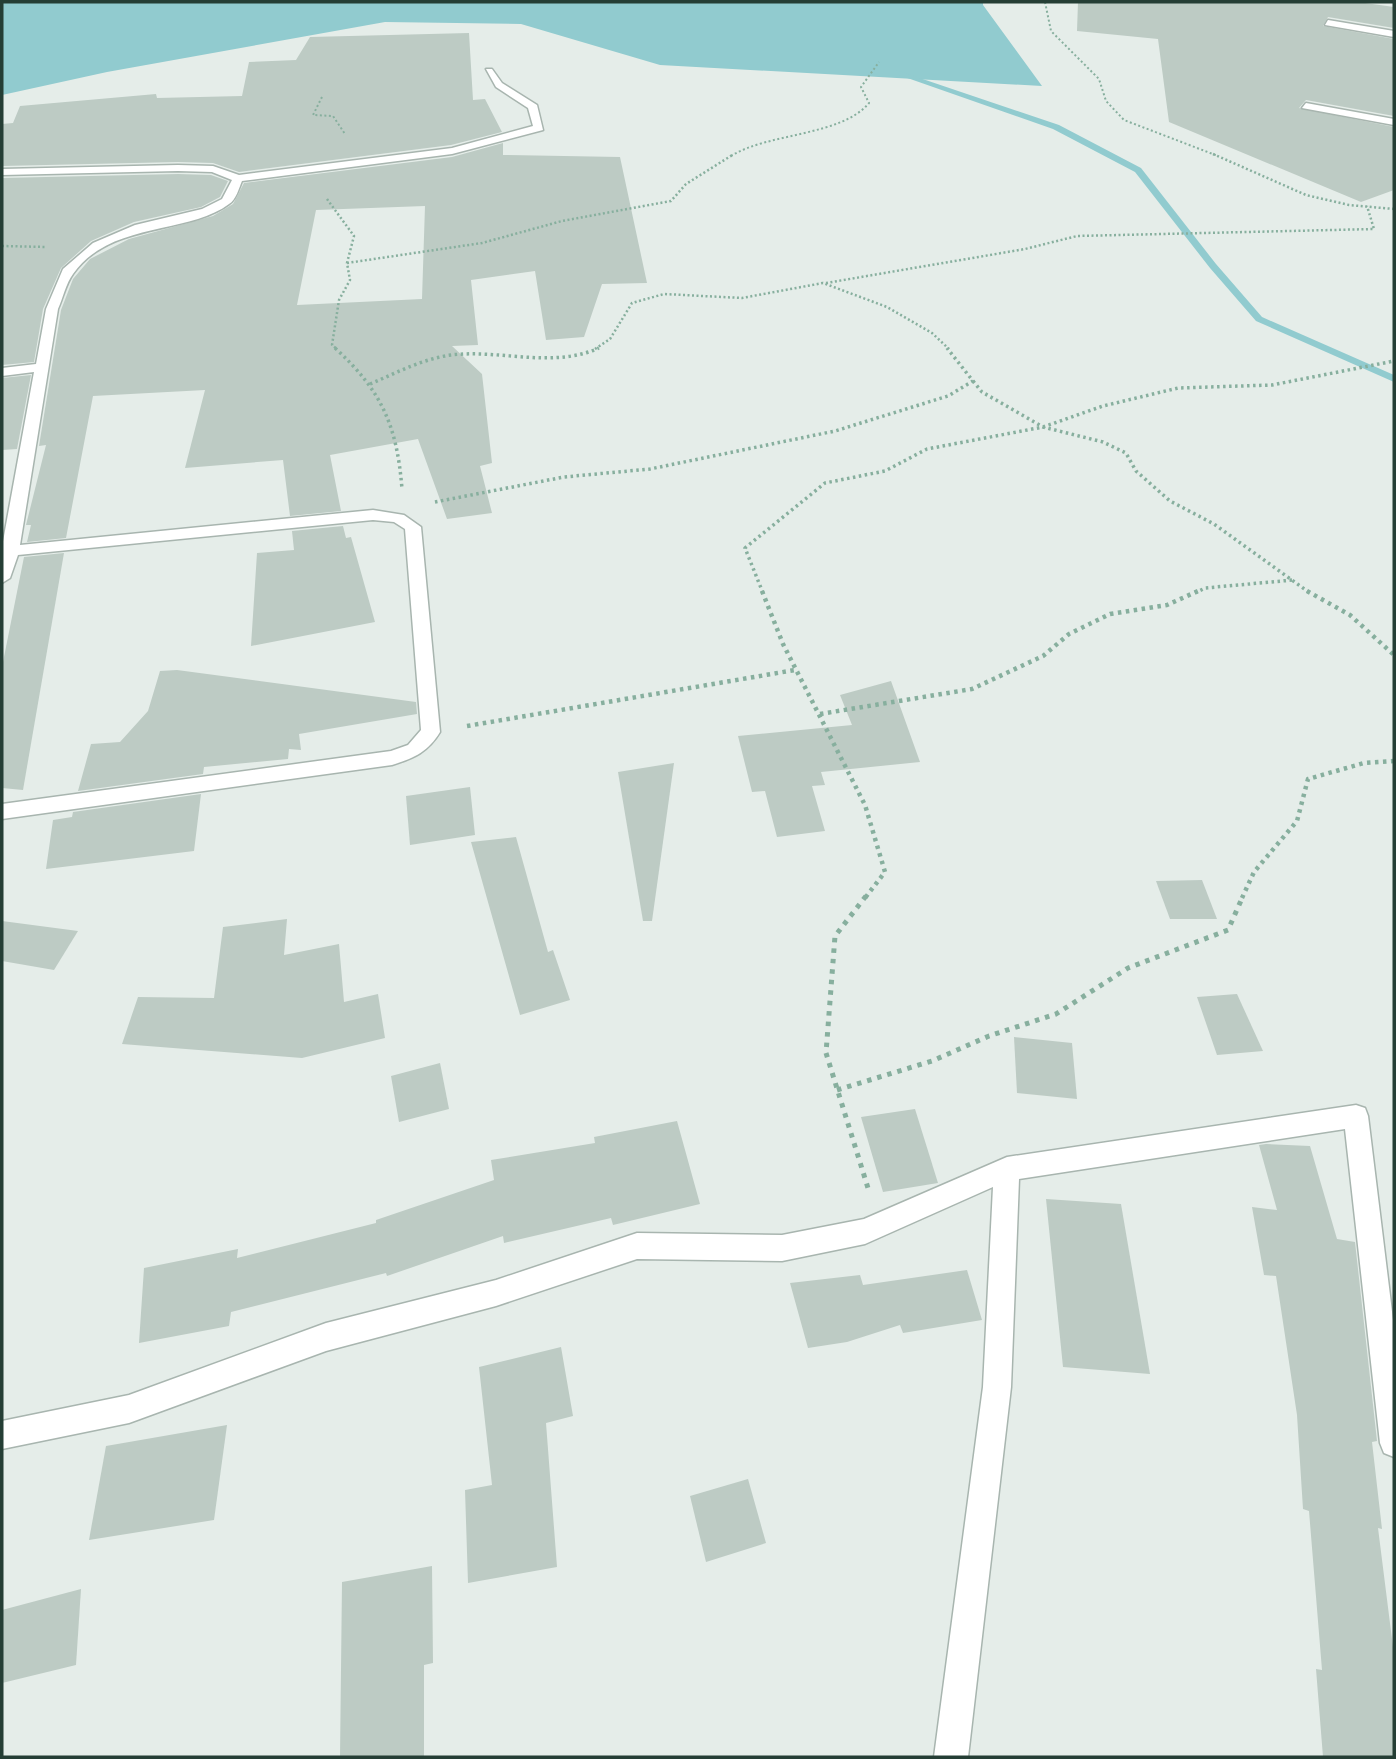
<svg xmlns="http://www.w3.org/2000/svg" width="1396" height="1759" viewBox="0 0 1396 1759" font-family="'DM Sans',sans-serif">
  <rect width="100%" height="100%" fill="#e5ede9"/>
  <path fill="#91cbcf" d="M 2,2 L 983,2 L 983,5 L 1042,86 L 660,65 L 521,24 L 385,22 L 107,72 L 2,95 Z"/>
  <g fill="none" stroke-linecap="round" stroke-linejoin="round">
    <path fill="#91cbcf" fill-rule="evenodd" d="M 896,70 L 1059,125 L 1141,168 L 1216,264 L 1262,317 L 1394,375 L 1394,382 L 1256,321 L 1210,268 L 1135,172 L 1053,129 L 896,74 Z"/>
  </g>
  <g fill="#bdcbc4" fill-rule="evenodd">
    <path d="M 1078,2 L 1358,2 L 1394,7 L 1394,28 L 1328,17 L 1323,26 L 1394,39 L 1394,116 L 1306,100 L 1299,108 L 1394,127 L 1394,190 L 1361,202 L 1169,122 L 1158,39 L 1077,31 Z"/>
    <path d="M 469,33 L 473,100 L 485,99 L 502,132 L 451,145 L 239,172 L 213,163 L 178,162 L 2,166 L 2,124 L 13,123 L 20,106 L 156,94 L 157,98 L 242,96 L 249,62 L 296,60 L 310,37 Z"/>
    <path d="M 503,143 L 503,155 L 620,157 L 647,283 L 602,284 L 584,337 L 546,340 L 535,271 L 471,280 L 478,345 L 452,346 L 482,374 L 492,463 L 480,466 L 492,513 L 447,519 L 418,439 L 330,455 L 341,511 L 290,516 L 283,460 L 185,468 L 205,390 L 93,396 L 66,538 L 27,542 L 31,525 L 26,525 L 46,445 L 39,446 L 61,310 L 73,279 L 90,259 L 129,239 L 213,216 L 233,204 L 244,183 L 452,157 ZM 425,206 L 422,299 L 297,305 L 316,210 Z"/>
    <path d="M 178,174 L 211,175 L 228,181 L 220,197 L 201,207 L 134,222 L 91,241 L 61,268 L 43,309 L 34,362 L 2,365 L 2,178 Z"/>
    <path d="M 31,375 L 17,449 L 2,450 L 2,378 Z"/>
    <path d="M 343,526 L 346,538 L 351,537 L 375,622 L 251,646 L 257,553 L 294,550 L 292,531 Z"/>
    <path d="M 64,553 L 23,790 L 2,788 L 2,667 L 24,557 Z"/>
    <path d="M 177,670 L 416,702 L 417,714 L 299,734 L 301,750 L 289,749 L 288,759 L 204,767 L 203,774 L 78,791 L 91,744 L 120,742 L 148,711 L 160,671 Z"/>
    <path d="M 891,681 L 920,762 L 821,772 L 825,785 L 812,786 L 825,831 L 777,837 L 765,791 L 752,792 L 738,736 L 852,725 L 840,695 Z"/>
    <path d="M 674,763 L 652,921 L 643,921 L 618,772 Z"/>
    <path d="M 470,787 L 475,835 L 410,845 L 406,796 Z"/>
    <path d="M 201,794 L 194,851 L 46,869 L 53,820 L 72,817 L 73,812 Z"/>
    <path d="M 516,837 L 548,952 L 553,950 L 570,1000 L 520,1015 L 471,842 Z"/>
    <path d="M 1202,880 L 1217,919 L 1170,919 L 1156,881 Z"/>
    <path d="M 287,919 L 284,955 L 339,944 L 344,1002 L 378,994 L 385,1038 L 302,1058 L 122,1044 L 138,997 L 214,998 L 223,927 Z"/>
    <path d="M 2,921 L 78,931 L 54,970 L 2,961 Z"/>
    <path d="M 1237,994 L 1263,1051 L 1217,1055 L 1197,997 Z"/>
    <path d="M 1014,1037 L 1072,1043 L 1077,1099 L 1017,1093 Z"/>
    <path d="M 440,1063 L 449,1109 L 399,1122 L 391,1076 Z"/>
    <path d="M 915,1109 L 938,1183 L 883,1192 L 861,1117 Z"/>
    <path d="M 677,1121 L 700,1204 L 613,1225 L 611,1218 L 504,1243 L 503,1236 L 387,1276 L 386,1273 L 231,1312 L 229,1326 L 139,1343 L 144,1268 L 238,1249 L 237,1258 L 376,1223 L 376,1220 L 494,1180 L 491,1160 L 595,1143 L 594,1137 Z"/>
    <path d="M 1266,1144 L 1310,1146 L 1337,1239 L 1355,1242 L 1377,1441 L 1372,1442 L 1382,1529 L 1378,1528 L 1394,1655 L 1394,1757 L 1323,1757 L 1316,1669 L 1322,1670 L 1309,1511 L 1303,1509 L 1297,1415 L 1276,1276 L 1264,1275 L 1252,1207 L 1277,1210 L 1259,1145 Z"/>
    <path d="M 1046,1199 L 1121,1204 L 1150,1374 L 1063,1367 Z"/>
    <path d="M 967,1270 L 982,1320 L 903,1333 L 900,1325 L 847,1342 L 808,1348 L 790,1283 L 860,1275 L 863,1285 Z"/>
    <path d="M 561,1347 L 573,1416 L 546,1423 L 557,1567 L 468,1583 L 465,1490 L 492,1485 L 479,1367 Z"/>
    <path d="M 227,1425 L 214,1520 L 89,1540 L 106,1446 Z"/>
    <path d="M 748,1479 L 766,1543 L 706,1562 L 690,1496 Z"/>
    <path d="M 432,1566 L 433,1663 L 424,1665 L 424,1757 L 340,1757 L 342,1582 Z"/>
    <path d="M 81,1589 L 76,1665 L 2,1683 L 2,1610 Z"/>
  </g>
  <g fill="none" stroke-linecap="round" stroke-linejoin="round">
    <g stroke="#a8b5af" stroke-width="3">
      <g id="street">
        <path d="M 1328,20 L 1394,31 L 1394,37 L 1325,25 Z"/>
        <path d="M 486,69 L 492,69 L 502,83 L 537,105 L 543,130 L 452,154 L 242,181 C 239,188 236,200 229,204 C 188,235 110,221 73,274 C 66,283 63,298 58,309 L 20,545 L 373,510 L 404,515 L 421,527 L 440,732 C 428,752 414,758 392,765 L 2,819 L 2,804 L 391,751 L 408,745 L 421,730 L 405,529 L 394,522 L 373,520 L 18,555 L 10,578 L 2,583 L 2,547 L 34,372 L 2,376 L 2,368 L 36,364 L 46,309 L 63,269 L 93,243 L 135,225 L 202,209 L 222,199 L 232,180 L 212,172 L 178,171 L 2,175 L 2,169 L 178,165 L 213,166 L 239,175 L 452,148 L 533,126 L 528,108 L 496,87 Z"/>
        <path d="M 1306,103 L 1394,119 L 1394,125 L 1302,108 Z"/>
        <path d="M 1356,1105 L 1365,1108 L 1368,1116 L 1394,1328 L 1394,1457 L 1384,1453 L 1380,1443 L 1345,1129 L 1019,1179 L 1011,1387 L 968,1757 L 934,1757 L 983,1387 L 993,1187 L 865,1244 L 782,1261 L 637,1259 L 496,1306 L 326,1351 L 129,1423 L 2,1449 L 2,1421 L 129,1395 L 326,1323 L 496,1280 L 637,1233 L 782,1235 L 864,1219 L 1007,1157 Z"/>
      </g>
    </g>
    <g stroke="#87af9e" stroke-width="2" stroke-dasharray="2 2.5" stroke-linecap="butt">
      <path d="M 1045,2 L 1051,31 L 1099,79 L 1106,101 L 1124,120 L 1218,156"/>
      <path d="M 322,97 L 313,115 L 333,116 L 345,134"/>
      <path d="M 731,156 C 767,133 842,136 869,103 L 861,87 L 879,62"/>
    </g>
    <g stroke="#87af9e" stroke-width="2.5" stroke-dasharray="2 2.5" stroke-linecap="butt">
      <path d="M 1213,154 L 1306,195 L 1349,205 L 1394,209"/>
      <path d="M 327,199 L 354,236 L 347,263 L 350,280 L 339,300 L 332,345 L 337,349"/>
      <path d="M 2,246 L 46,247"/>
      <path d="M 347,263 L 482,243 L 562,221 L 671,201 L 686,184 L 734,154"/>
      <path d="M 826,283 L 1025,249 L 1077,236 L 1374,229 L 1367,206"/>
      <path d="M 595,349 L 610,339 L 632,303 L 664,294 L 742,298 L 823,283 L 887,307 L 932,333 L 949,349"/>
    </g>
    <g stroke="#87af9e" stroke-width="3.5" stroke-dasharray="2.5 3.5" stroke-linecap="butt">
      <path d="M 335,348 C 382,391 397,426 402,489"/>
      <path d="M 973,381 L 982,392 L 1043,427 L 1103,442 L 1126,453 L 1136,471 L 1170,501 L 1214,524 L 1310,593"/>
      <path d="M 370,384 C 396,373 422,359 451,355 C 500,349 552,369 599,348"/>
      <path d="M 435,502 L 564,477 L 650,469 L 835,431 L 948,396 L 973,381 L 947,348"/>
      <path d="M 763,593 L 745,548 L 825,483 L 885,471 L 927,449 L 1043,427 L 1103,406 L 1178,388 L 1272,385 L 1394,361"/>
      <path d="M 1195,593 L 1205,588 L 1293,580"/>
    </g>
    <g stroke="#87af9e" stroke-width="4.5" stroke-dasharray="3.5 4.5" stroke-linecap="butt">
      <path d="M 762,591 L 783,644 L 865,805 L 885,872 L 865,898"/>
      <path d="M 1307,591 L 1350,615 L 1394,655"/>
      <path d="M 820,714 L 972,689 L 1043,656 L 1069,634 L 1110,614 L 1167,605 L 1198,591"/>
      <path d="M 467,726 L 795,670"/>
      <path d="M 1242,898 L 1254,872 L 1297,821 L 1308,779 L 1364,763 L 1394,761"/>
    </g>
    <g stroke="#87af9e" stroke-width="5" stroke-dasharray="4.5 6" stroke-linecap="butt">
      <path d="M 866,896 L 835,936 L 826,1053 L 868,1188"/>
      <path d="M 837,1090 L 932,1061 L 989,1036 L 1056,1014 L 1128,968 L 1228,930 L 1243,896"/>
    </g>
    <use href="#street" fill="#fff" fill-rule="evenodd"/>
  </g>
  <rect width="1396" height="1759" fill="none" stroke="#253e35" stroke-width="7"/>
</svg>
